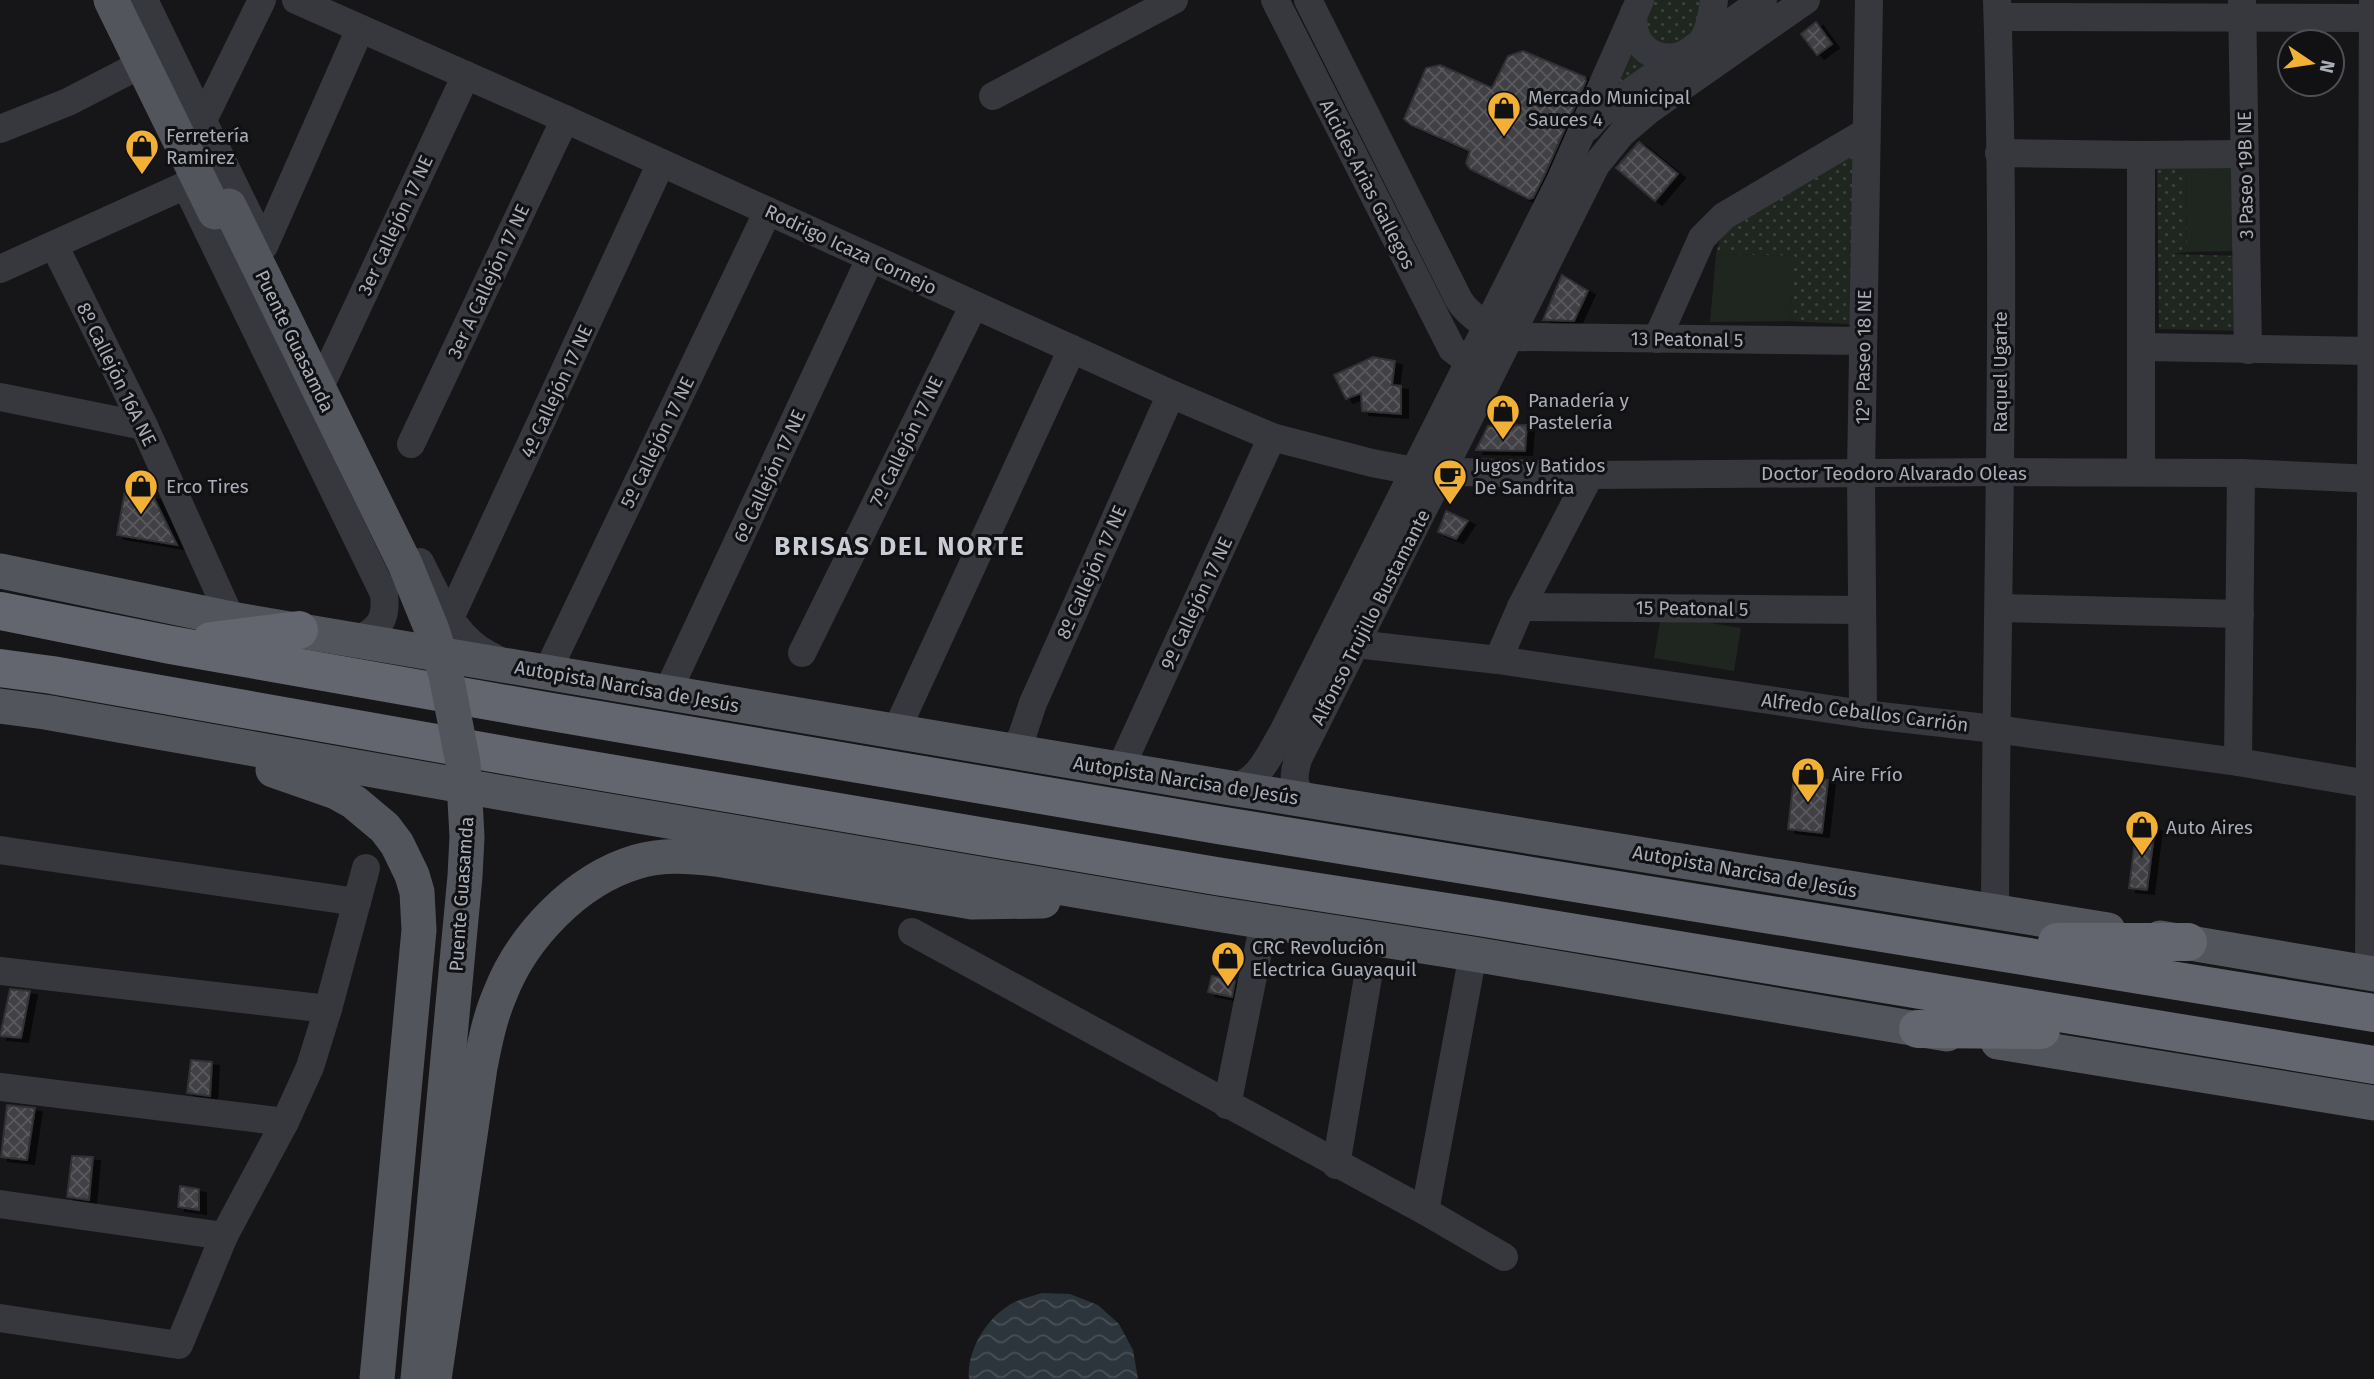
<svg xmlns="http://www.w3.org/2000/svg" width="2374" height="1379" viewBox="0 0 2374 1379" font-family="'Fira Sans',sans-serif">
  <defs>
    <pattern id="green-dots" width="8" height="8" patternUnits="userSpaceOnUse" patternTransform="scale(1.75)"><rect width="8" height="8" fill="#1e261f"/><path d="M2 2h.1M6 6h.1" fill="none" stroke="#3c433d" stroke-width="1.8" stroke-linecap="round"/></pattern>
    <pattern id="water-waves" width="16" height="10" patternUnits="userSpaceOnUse" patternTransform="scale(1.75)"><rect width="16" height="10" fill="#2c353c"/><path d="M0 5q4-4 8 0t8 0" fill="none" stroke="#485056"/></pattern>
    <pattern id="building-cross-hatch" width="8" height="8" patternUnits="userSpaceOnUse" patternTransform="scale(1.75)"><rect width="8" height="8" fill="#404145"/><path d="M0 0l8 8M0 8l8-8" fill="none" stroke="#595a5e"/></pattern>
    <filter id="shadow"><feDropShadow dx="7" dy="4" stdDeviation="0" flood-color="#0009"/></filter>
  </defs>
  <rect width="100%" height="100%" fill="#161618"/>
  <g fill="url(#green-dots)">
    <path d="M 1654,0 L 1702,0 L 1703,18 L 1683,45 L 1655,43 L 1642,26 Z"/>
    <path d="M 1630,45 L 1654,64 L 1616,90 Z"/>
    <path d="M 1861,143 L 1863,325 L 1790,321 L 1794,256 L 1716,254 L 1723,228 Z"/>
    <path d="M 2157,163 L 2186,164 L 2187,252 L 2171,254 L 2241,256 L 2240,331 L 2159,329 Z"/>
  </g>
  <g fill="#1e261f">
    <path d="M 2186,165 L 2241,165 L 2241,251 L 2187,252 Z"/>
    <path d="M 1716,254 L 1795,256 L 1790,321 L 1710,322 Z"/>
    <path d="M 1661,615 L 1741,628 L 1734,671 L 1654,658 Z"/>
  </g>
  <path fill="url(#water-waves)" d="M 1042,1293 L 1070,1294 L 1098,1305 L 1119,1324 L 1133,1350 L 1138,1379 L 969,1379 C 966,1350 989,1314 1015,1302 C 1023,1298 1033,1296 1042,1293 Z"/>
  <g fill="url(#building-cross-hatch)" stroke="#303034" stroke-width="2" filter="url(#shadow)">
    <path d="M 1816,22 L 1832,44 L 1817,55 L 1801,34 Z"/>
    <path d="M 1523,51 L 1585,77 L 1586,81 L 1545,174 L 1533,198 L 1529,199 L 1470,169 L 1466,163 L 1470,151 L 1411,125 L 1404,119 L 1426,68 L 1440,65 L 1492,88 L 1508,56 Z"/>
    <path d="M 1639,142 L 1678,174 L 1655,201 L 1616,168 Z"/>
    <path d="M 1562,275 L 1588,291 L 1574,321 L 1543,320 Z"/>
    <path d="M 1373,357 L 1395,361 L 1392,385 L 1401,386 L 1401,414 L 1362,411 L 1361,393 L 1346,399 L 1334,375 Z"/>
    <path d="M 1527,425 L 1525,451 L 1476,450 L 1488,426 Z"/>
    <path d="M 125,491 L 153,496 L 177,545 L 117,535 Z"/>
    <path d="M 1446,511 L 1468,521 L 1456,539 L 1438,532 Z"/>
    <path d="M 1794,776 L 1828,780 L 1822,833 L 1788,829 Z"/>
    <path d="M 2137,825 L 2155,827 L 2147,890 L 2129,888 Z"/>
    <path d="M 1212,976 L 1235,981 L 1232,997 L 1208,992 Z"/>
    <path d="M 10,989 L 30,991 L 21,1038 L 0,1036 Z"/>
    <path d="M 191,1060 L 212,1062 L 210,1096 L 187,1093 Z"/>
    <path d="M 7,1105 L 35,1108 L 27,1160 L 1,1157 Z"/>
    <path d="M 72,1156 L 93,1157 L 89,1200 L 67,1197 Z"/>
    <path d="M 180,1186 L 199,1189 L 199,1210 L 178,1207 Z"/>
  </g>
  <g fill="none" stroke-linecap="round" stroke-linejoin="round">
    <g stroke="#37383d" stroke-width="28">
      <path d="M 144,0 L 253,224"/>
      <path d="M 296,0 L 565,119 L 1171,394 L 1272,437 L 1372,463 L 1414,471 L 1590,475 L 2001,472 L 2241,473 L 2374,479"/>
      <path d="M 1275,0 L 1452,349 L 1469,362"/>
      <path d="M 1308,0 L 1459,300 C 1468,315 1492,331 1510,336 C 1516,338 1525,337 1532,337 L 1863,341"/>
      <path d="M 2242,0 L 2248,350"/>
      <path d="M 1634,13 C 1628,52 1667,71 1697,47 C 1709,36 1712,15 1714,0"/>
      <path d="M 1998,17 L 2374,18"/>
      <path d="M 993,96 L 1174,0"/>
      <path d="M 203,120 L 262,0"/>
      <path d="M 1588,127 L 1598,116 L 1636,88 L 1763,0"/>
      <path d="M 0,129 L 68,102 L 130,70"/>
      <path d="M 1999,153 L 2141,155 L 2244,154"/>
      <path d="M 2141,155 L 2141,472"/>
      <path d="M 190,194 L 384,594 C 387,618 380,629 359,639"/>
      <path d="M 54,245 L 144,426 L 231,619"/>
      <path d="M 264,246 L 360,29"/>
      <path d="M 0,269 L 186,185"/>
      <path d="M 1657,339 L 1702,238 L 1724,216 L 1866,132"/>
      <path d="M 2142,347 L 2370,351"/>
      <path d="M 325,376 L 466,75"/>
      <path d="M 0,397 L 144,426"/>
      <path d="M 411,444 L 565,119"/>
      <path d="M 420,562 C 435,592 450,629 479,649 C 487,654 495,658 503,663"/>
      <path d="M 1521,607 L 1862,610"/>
      <path d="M 2000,608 L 2240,614"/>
      <path d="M 450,618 L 661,163"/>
      <path d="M 1356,644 L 1498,660 L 1863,714 L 1995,729 L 2238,762 L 2374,785"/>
      <path d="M 802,653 L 974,305"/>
      <path d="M 1498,660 L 1521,607 L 1590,475"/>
      <path d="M 547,672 L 768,211"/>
      <path d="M 667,693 L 870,259"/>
      <path d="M 1863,714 L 1861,473 L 1869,0"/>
      <path d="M 896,731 L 1072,349"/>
      <path d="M 1012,751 L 1022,736 L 1033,703 L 1171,394"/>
      <path d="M 2238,762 L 2241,473"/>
      <path d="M 1120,769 L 1272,437"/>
      <path d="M 1231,788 C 1259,783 1269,755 1283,732 L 1560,181 L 1640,0"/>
      <path d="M 1305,800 C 1292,785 1293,777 1298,759 L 1596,165 L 1622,133 L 1649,110 L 1806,0"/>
      <path d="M 0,850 L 357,902"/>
      <path d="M 1995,913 C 1996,609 2007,304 1997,0"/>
      <path d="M 912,932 L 1425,1211 L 1504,1257"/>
      <path d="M 0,971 L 328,1009"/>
      <path d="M 2369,973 L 2373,0"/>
      <path d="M 0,1087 L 285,1122"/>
      <path d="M 1227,1105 L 1264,922"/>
      <path d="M 1336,1165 L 1368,977"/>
      <path d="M 0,1204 L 224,1236"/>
      <path d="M 1425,1211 L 1473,954"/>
      <path d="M 0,1318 L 179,1345 L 224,1236 L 285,1122 L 310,1067 L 328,1009 L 366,868"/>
    </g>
    <g stroke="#53555c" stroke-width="35">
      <path d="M 111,0 L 215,212"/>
      <path d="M 0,571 L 231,619 L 1231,788 L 2108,930"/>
      <path d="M 0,706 L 45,712 L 526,797 L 1210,913 L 1473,954 L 1947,1034"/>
      <path d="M 273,770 L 336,792 L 354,802 L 385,828 L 397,844 L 412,875 L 417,892 L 419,930 L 377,1379"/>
      <path d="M 2160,938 L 2374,974"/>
      <path d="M 1998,1042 L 2374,1103"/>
      <path d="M 434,1379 L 480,1067 C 485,1042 490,1017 500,994 C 522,937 576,880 636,862 C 662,854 689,856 716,859 L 972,902 L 1043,901"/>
    </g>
    <g stroke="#63666e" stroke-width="38">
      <path d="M 0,611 L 171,645 L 540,710 L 1224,826 L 2374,1013"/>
      <path d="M 211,641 L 299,630"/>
      <path d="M 0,668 L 52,675 L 532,760 L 1216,876 L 1479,917 L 2374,1065"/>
      <path d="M 2057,942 L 2188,942"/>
      <path d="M 1918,1029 L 2041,1030"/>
    </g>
    <path stroke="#53555c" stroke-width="35" d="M 229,206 L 405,564 L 432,630 L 446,675 L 463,763 L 467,837 L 465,876 L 418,1379"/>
  </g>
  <defs>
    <g id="shop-pin" transform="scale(1.75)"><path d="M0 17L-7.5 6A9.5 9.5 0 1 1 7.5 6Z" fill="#f2b134" stroke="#111113"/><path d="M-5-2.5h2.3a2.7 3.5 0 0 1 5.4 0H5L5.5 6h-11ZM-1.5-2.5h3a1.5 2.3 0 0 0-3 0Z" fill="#111"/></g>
    <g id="cafe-pin" transform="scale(1.75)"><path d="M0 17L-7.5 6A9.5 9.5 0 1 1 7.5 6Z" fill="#f2b134" stroke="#111113"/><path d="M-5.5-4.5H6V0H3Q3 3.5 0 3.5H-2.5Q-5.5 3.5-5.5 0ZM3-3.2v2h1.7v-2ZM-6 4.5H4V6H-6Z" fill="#111"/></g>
  </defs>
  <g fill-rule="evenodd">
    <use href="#shop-pin" x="1504" y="108"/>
    <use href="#shop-pin" x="142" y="146"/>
    <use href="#shop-pin" x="1503" y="411"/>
    <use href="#cafe-pin" x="1450" y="476"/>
    <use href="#shop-pin" x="141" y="486"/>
    <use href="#shop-pin" x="1808" y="774"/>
    <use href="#shop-pin" x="2142" y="827"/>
    <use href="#shop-pin" x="1228" y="958"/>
  </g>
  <g text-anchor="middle" stroke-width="6" stroke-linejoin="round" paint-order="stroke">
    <g font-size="19" fill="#a8adb8" stroke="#111113" text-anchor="start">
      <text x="1528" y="104">Mercado Municipal<tspan x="1528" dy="22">Sauces 4</tspan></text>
      <text x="166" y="142">Ferretería<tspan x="166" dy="22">Ramirez</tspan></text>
      <text x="1528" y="407">Panadería y<tspan x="1528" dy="22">Pastelería</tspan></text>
      <text x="1474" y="472">Jugos y Batidos<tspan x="1474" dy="22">De Sandrita</tspan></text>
      <text x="166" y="493">Erco Tires</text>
      <text x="1832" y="781">Aire Frío</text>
      <text x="2166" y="834">Auto Aires</text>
      <text x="1252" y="954">CRC Revolución<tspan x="1252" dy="22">Electrica Guayaquil</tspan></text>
    </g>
    <g font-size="19" fill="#a8adb8" stroke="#111113">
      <text transform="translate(2245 175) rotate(-91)" y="7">3 Paseo 19B NE</text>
      <text transform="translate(1368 184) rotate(63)" y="7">Alcides Arias Gallegos</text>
      <text transform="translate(395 225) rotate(-65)" y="7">3er Callejón 17 NE</text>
      <text transform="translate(851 249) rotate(25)" y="7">Rodrigo Icaza Cornejo</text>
      <text transform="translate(488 281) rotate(-65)" y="7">3er A Callejón 17 NE</text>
      <text transform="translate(1687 339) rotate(1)" y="7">13 Peatonal 5</text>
      <text transform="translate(295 341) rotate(64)" y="7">Puente Guasamda</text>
      <text transform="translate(1863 357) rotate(-89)" y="7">12° Paseo 18 NE</text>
      <text transform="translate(2000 372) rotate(-90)" y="7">Raquel Ugarte</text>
      <text transform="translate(117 374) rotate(64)" y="7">8º Callejón 16A NE</text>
      <text transform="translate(556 391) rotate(-65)" y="7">4º Callejón 17 NE</text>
      <text transform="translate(906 441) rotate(-64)" y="7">7º Callejón 17 NE</text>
      <text transform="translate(657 442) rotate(-64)" y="7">5º Callejón 17 NE</text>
      <text x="1894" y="480">Doctor Teodoro Alvarado Oleas</text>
      <text transform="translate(769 476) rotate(-65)" y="7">6º Callejón 17 NE</text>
      <text transform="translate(1091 572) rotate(-66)" y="7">8º Callejón 17 NE</text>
      <text transform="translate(1196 603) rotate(-65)" y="7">9º Callejón 17 NE</text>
      <text transform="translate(1692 608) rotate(1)" y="7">15 Peatonal 5</text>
      <text transform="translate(1370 617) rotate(-63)" y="7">Alfonso Trujillo Bustamante</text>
      <text transform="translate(627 686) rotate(10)" y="7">Autopista Narcisa de Jesús</text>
      <text transform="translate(1865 712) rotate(7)" y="7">Alfredo Ceballos Carrión</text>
      <text transform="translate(1186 780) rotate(9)" y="7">Autopista Narcisa de Jesús</text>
      <text transform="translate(1745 871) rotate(10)" y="7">Autopista Narcisa de Jesús</text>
      <text transform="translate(461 894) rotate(-86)" y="7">Puente Guasamda</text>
    </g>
    <g font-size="26" font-weight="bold" letter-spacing="2" fill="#c9ccd4" stroke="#111113">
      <text x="900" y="555">BRISAS DEL NORTE</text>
    </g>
  </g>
  <g transform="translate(2311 63) rotate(103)"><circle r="33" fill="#111113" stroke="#4d4f55" stroke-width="2"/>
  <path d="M0-5L12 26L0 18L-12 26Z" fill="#f2b134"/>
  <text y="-10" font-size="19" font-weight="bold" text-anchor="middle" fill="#a8adb8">N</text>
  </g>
</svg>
